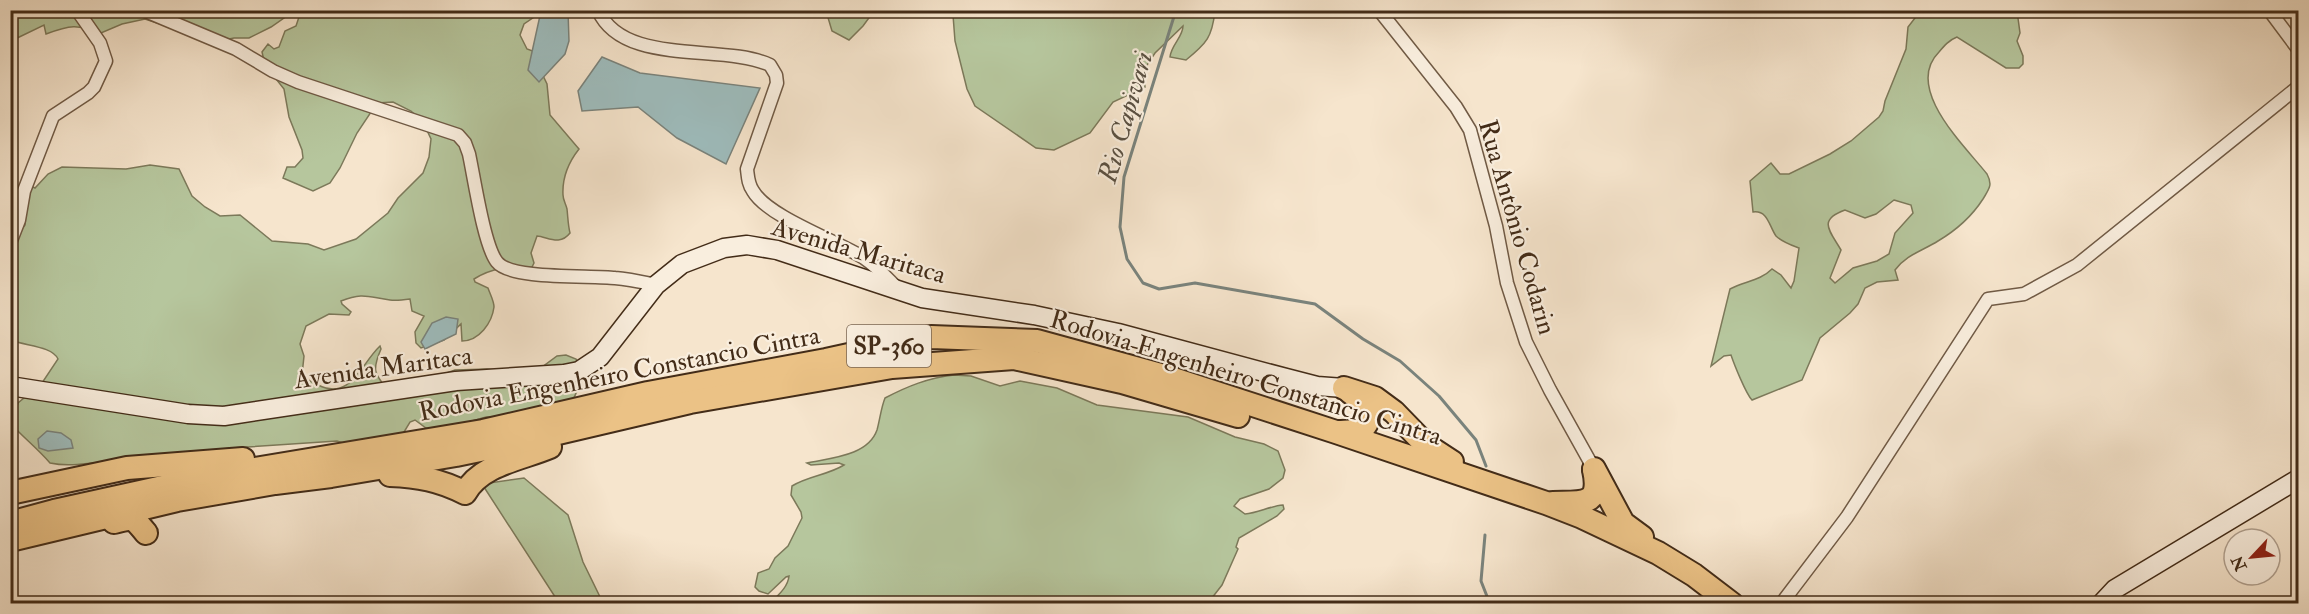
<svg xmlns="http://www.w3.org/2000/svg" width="2309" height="614" viewBox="0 0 2309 614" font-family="'IM FELL Double Pica',serif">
  <rect width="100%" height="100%" fill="#f6e5cd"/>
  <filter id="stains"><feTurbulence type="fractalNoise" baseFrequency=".00333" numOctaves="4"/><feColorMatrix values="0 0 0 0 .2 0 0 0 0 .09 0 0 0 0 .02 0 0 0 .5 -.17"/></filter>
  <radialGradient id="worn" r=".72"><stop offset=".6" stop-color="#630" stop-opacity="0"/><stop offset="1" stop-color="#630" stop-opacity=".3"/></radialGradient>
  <g fill="#b6c69d" stroke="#7c795a" stroke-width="1.5" fill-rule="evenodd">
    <path d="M 11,11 L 294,11 L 271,27 L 249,38 L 234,38 L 224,40 L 200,37 L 145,19 L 122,24 L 101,33 C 77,24 70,25 46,34 L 44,25 L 11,41 Z"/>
    <path d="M 301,11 L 543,11 L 524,24 L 520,35 L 527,49 L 538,53 L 538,65 L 547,84 L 550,115 L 579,149 C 568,163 562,177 563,195 C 563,200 566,204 567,209 C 568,218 568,225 570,233 C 560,246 548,237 537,236 L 531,253 L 534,263 L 532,267 C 509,267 493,267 474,279 L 475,282 L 488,288 C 490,294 494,301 494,307 C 492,323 479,341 462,341 L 461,324 L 444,340 L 421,348 L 416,343 L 415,332 L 424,316 L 412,311 L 410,299 C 403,300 396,301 390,300 C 368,297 363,292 341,301 L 342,304 L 351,312 L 349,315 L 329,314 L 306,326 L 300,344 L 304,356 L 302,375 C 307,380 312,382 318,385 C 351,401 360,365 380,346 L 381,349 C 371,372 375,374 390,393 L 455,370 L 487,369 L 528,373 L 542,367 L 557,356 L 566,355 L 576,359 C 586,375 580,384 573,400 L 510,417 L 486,417 L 465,423 L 445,431 L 426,428 L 415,420 L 410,422 L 401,437 L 362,449 L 337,441 L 232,448 L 115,462 C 90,461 74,468 50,463 C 38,449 24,438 12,425 L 18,403 L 42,383 L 58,359 C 52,346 25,346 11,340 L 10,244 L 25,225 L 27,184 L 35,188 L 48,174 L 62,167 L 126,169 L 150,165 L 179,169 L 192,196 L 205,207 L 220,216 L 240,215 L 272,241 L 308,244 L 324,250 L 356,239 L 388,213 L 398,198 L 423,173 L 429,157 L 431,139 L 423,122 L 411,111 L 393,102 L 377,103 L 357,133 L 340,168 L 330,183 L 313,191 L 283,178 L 287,167 L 295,167 L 303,158 L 302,150 L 289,117 L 284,89 L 265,65 L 262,52 L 268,44 L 274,49 L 279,47 L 285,31 L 296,26 Z"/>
    <path d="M 826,11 L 826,10 L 874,11 L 863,26 L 849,40 L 832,31 Z"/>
    <path d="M 1215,11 C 1212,37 1207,43 1186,60 L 1170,57 C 1171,45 1183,37 1183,26 L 1155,53 L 1143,71 L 1145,87 L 1113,102 L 1090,133 L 1054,150 L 1036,148 L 975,106 L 967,89 L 955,41 L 953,15 L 953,10 Z"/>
    <path d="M 1915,11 L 2017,11 L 2020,33 L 2017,41 L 2023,56 L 2023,64 L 2019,68 L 2006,68 L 1957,37 C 1949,40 1944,46 1939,52 C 1903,88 1965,146 1987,174 C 1993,185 1989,189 1983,199 C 1972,216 1955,231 1938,241 C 1922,251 1906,255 1895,270 L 1898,280 L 1877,282 L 1865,288 L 1858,304 L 1850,313 L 1820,338 L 1802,380 L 1752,400 C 1746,394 1734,364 1731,355 L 1724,356 L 1711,366 L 1730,289 C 1745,281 1760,281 1772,269 L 1781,275 L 1791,288 L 1794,281 L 1799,248 C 1791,245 1782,242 1776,236 C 1769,226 1768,210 1753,212 L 1750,181 L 1771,163 L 1780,174 L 1789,174 L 1830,154 L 1851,141 L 1879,117 L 1883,111 L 1885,101 L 1906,49 L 1908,27 L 1915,18 ZM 1894,200 L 1911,205 L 1913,213 L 1895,233 L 1889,254 L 1877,261 L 1853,268 L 1835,283 L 1830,278 L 1841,250 C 1830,231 1817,220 1845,210 L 1865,218 L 1876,214 Z"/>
    <path d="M 954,375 L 971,376 L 1000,386 L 1020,381 L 1057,388 L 1097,405 L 1188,417 L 1235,437 L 1264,444 L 1278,451 L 1285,470 L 1283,478 L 1269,489 L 1240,499 L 1234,506 L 1245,514 C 1258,513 1270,506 1283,505 L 1284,509 L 1277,516 L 1239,538 L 1236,547 L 1238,549 L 1222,585 L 1208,603 L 1105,604 C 1087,597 1073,598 1054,604 L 769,603 C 777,597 788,587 789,576 L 786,577 L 768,594 L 759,591 L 755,587 L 758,573 L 769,569 L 775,558 L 788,546 L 802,518 L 801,512 L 791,495 L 792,486 C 808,476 828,475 844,465 L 839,463 L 811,465 L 807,463 C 830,458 868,456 877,430 C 880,419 881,408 885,398 C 908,386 928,378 954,375 Z"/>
    <path d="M 524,478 L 568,515 L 583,562 L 603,603 L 559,603 L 482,484 Z"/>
  </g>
  <g fill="#9ebdbe" stroke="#7a837c" stroke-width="1.5">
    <path d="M 541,11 L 568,11 L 569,41 L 565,54 L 539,82 L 528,70 Z"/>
    <path d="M 602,57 L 640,73 L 760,88 L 726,164 L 677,138 L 638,107 L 582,111 L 578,91 Z"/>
    <path d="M 446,317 L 458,319 L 456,334 L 425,349 L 421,342 L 432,323 Z"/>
    <path d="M 47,431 L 61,433 L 71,440 L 73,448 L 48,451 L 39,448 L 38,439 Z"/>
  </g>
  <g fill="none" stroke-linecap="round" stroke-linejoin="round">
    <g stroke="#7a837c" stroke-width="3">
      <path d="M 1176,10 L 1124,177 L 1120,227 L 1127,259 L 1143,283 L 1159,289 L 1195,283 L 1315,304 L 1363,339 L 1400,361 L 1439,396 L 1476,440 L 1486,466"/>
      <path d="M 1485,535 L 1481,581 L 1490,604"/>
    </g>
    <g stroke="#705a45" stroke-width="15">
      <g id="street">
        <path d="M 143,10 L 236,49 L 273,71 L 298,82 L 458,135 L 465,143 L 469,154 C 474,177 484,246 497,262 C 511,280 590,275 615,278 C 629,279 642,282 656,285"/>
        <path d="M 598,10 C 623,67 722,43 770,65 L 776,75 L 777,83 L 747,169 C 748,177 748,184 753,191 C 768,217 837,241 864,258 C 876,266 885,276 895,286"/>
        <path d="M 1379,10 L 1456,107 L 1470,130 L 1496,226 L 1507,283 L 1526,342 L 1550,390 L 1594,469"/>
        <path d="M 2269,10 L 2298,49"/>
        <path d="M 10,243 L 19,220 L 24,191 L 53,116 L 88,93 L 94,87 L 106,61 L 100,43 L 77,10"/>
        <path d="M 1781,604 L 1847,517 L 1988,299 L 2024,294 L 2077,265 L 2298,87"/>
      </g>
    </g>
    <g stroke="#432c18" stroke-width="21">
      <g id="secondary">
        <path d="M 10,386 L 188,414 L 224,416 L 456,381 L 564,374 L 579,371 L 600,357 L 656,285 L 682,264 L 724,248 L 747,245 L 777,250 L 922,298 L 1034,315 L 1118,333 L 1286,378 L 1317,386 L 1344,388"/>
        <path d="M 2101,604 L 2115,589 L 2298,479"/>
      </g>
    </g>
    <g stroke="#432c18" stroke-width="26">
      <g id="highway">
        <path d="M 1344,388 L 1375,398 L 1394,412 L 1426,445 L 1452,462"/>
        <path d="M 1339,432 C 1357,431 1367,433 1370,412 L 1362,401 L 1350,392"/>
        <path d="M 1594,469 L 1623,523 L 1642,537"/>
        <path d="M 390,475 C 418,476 440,480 465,493 C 481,464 522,459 550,447"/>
        <path d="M 10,493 L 127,468 L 243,459"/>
        <path d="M 1553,503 C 1581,502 1602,507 1594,470"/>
        <path d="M 114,522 C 133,517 133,517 146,533"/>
        <path d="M 10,523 L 54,511 L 213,476 L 483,431 L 648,393 L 826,360 L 931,337 L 1037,341 L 1161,375 L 1336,432 L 1546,503 L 1582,517 L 1658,553 L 1694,575 L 1732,604"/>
        <path d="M 10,540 L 177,500 L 275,483 L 331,476 L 456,455 L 528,440 L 690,402 L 892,367 L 1014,358 L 1122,382 L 1238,416"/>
      </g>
    </g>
    <use href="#street" stroke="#f9eede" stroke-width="12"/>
    <use href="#secondary" stroke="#f9eede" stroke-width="18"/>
    <use href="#highway" stroke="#ebc286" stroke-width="22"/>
  </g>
  <g text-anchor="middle" stroke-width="4.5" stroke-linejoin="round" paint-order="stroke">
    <rect fill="#f9eede" stroke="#7a6653" stroke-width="1.5" x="847" y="325" width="84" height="42" rx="4.5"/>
    <g font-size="24" font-weight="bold" fill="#432c18">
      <text x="889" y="354">SP-360</text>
    </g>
    <g font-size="26" fill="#432c18" stroke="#f9eede">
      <text transform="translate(1518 227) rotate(74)" y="9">Rua Antônio Codarin</text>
      <text transform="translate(859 250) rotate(16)" y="9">Avenida Maritaca</text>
      <text transform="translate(383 367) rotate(-8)" y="9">Avenida Maritaca</text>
      <text transform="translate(619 373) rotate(-11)" y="9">Rodovia Engenheiro Constancio Cintra</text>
      <text transform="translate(1246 377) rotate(17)" y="9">Rodovia Engenheiro Constancio Cintra</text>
    </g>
    <g font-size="27" font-style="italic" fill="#5a5042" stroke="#f9eede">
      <text transform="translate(1125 117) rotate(-74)" y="9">Rio Capivari</text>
    </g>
  </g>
  <rect width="2309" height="614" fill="none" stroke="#f6e5cd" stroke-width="36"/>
  <rect x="12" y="12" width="2285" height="590" fill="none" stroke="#432c18" stroke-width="3"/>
  <rect x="18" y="18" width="2273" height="578" fill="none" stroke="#432c18" stroke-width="1.5"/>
  <g transform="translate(2252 557) rotate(244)"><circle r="28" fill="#f9eede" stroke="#b0a08f" stroke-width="1.5"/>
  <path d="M0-4.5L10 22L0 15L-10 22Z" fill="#8f2418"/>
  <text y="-9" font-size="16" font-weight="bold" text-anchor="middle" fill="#432c18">N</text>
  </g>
  <rect width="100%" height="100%" filter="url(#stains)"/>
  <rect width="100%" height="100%" fill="url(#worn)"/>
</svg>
